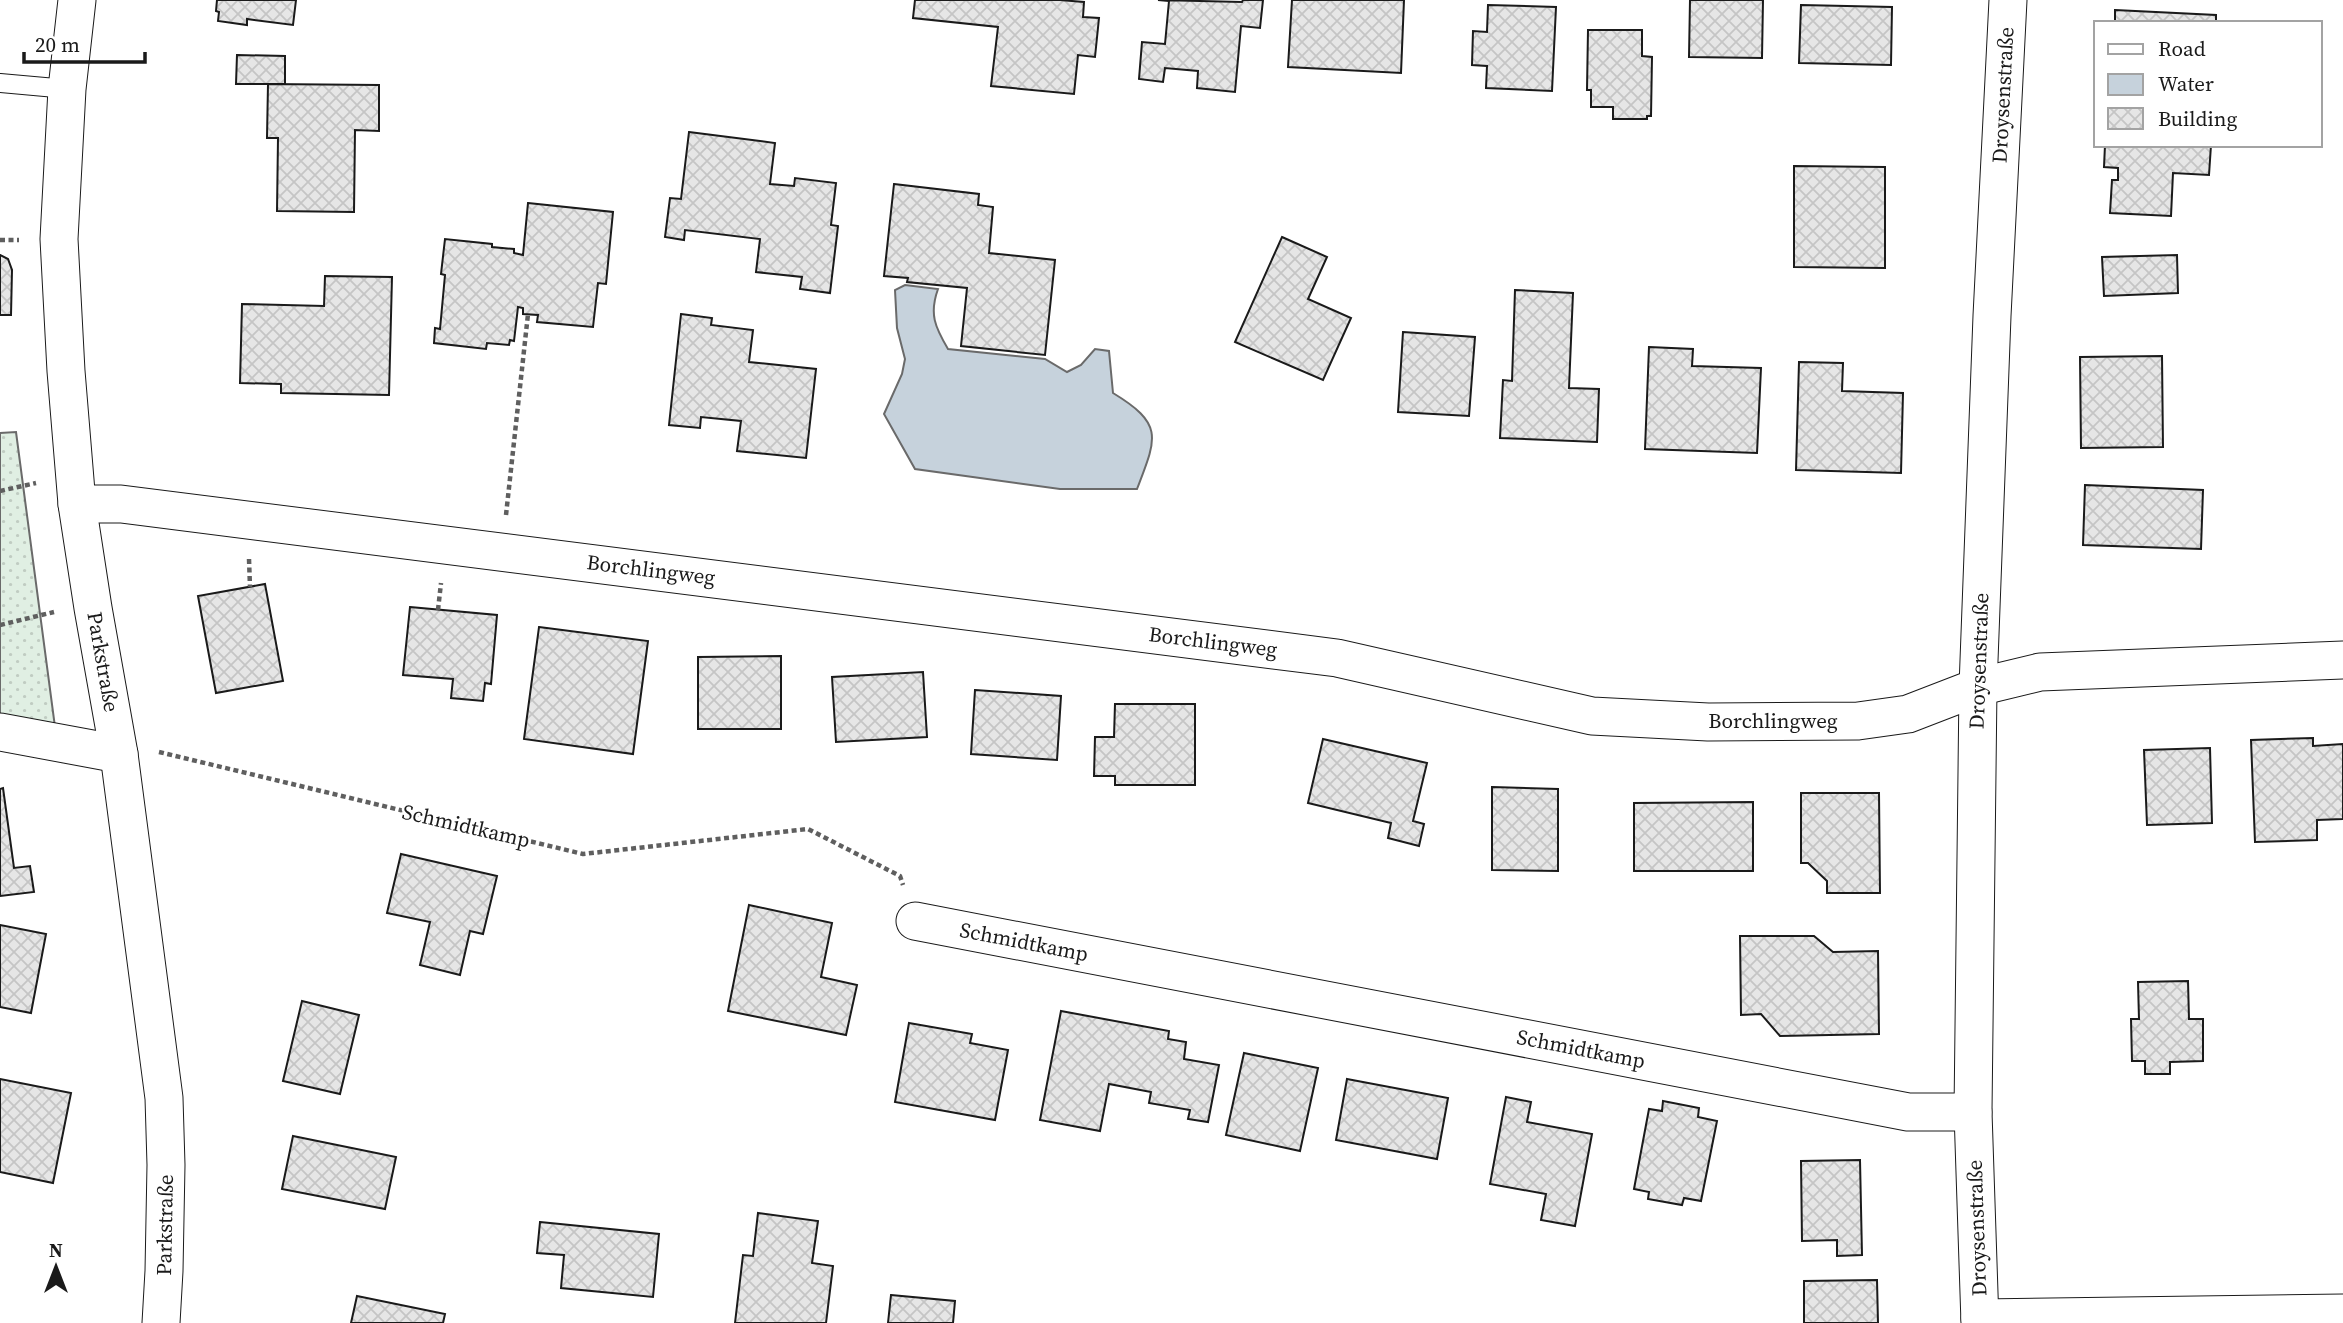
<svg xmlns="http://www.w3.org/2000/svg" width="2343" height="1323" viewBox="0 0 2343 1323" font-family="'Source Serif 4',serif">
  <defs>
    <pattern id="grass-dots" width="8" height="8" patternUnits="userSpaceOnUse" patternTransform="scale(1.75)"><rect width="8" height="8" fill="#e0efe3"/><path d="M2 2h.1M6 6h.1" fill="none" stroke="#c0ccc2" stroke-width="1.8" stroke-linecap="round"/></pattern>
    <pattern id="building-cross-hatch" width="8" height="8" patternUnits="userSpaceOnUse" patternTransform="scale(1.75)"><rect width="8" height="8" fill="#e6e6e6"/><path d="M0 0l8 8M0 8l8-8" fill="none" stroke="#c5c5c5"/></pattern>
  </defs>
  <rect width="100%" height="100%" fill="#fff"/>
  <path fill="url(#grass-dots)" stroke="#6a6a6a" stroke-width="2" d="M 16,432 L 55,727 L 0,717 L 0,433 Z"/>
  <path fill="#c6d2dc" stroke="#6a6a6a" stroke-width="2" d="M 905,285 L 938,289 C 929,314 935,327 948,349 L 1045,359 L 1067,372 L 1081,365 L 1095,349 L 1109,351 L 1113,393 C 1164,424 1157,437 1137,489 L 1060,489 L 915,469 L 884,414 L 902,374 L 905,359 L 897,328 L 895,290 Z"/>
  <g fill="url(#building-cross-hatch)" stroke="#1a1a1a" stroke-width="2">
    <path d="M 217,0 L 296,0 L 293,25 L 247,19 L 247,25 L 218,21 L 219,12 L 216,11 Z"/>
    <path d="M 915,0 L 1060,0 L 1084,2 L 1083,17 L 1099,18 L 1095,57 L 1078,55 L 1074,94 L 991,86 L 998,27 L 913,18 Z"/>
    <path d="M 1158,0 L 1242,2 L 1243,0 L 1263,0 L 1260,28 L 1241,26 L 1235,92 L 1197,88 L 1198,71 L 1165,68 L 1163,82 L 1139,79 L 1142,42 L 1165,44 L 1169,1 Z"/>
    <path d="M 1292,0 L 1404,0 L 1401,73 L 1288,67 Z"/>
    <path d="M 1690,0 L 1763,0 L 1762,58 L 1689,57 Z"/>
    <path d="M 1488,5 L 1556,7 L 1552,91 L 1486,88 L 1487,66 L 1472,65 L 1473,31 L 1487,32 Z"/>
    <path d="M 1801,5 L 1892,7 L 1891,65 L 1799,63 Z"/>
    <path d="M 2115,10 L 2216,15 L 2216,23 L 2115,23 Z"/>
    <path d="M 1588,30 L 1642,30 L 1642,56 L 1652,57 L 1651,116 L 1647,116 L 1647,119 L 1613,119 L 1613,107 L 1591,107 L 1591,90 L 1587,90 Z"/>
    <path d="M 237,55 L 285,56 L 285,84 L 236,84 Z"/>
    <path d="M 268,84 L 379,85 L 379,131 L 355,130 L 354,212 L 277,211 L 278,138 L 267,138 Z"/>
    <path d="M 689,132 L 775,143 L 770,184 L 794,186 L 795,178 L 836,183 L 831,225 L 838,226 L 830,293 L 800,289 L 802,277 L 756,272 L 760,239 L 685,230 L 684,240 L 665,237 L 670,198 L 681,199 Z"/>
    <path d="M 2105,145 L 2211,145 L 2209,175 L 2173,173 L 2171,216 L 2110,213 L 2112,180 L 2118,180 L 2118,168 L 2104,167 Z"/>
    <path d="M 1794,166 L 1885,167 L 1885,268 L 1794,267 Z"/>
    <path d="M 894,184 L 979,194 L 978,205 L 993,207 L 989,253 L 1055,260 L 1045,355 L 961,346 L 967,288 L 907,282 L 908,278 L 884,276 Z"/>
    <path d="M 528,203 L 613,212 L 606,284 L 598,283 L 593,327 L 537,322 L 538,315 L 523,314 L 523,308 L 518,307 L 514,341 L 510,340 L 509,345 L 487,343 L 486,349 L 434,343 L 435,328 L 440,329 L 445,275 L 441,274 L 445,239 L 492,244 L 492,247 L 514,249 L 514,253 L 523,255 Z"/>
    <path d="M 1282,237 L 1327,257 L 1308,299 L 1351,318 L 1323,380 L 1235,342 Z"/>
    <path d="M 0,255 L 8,259 L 12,270 L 11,315 L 0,315 Z"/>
    <path d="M 2177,255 L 2178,293 L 2104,296 L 2102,257 Z"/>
    <path d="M 325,276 L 392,277 L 389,395 L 281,393 L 281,384 L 240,383 L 242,304 L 324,306 Z"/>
    <path d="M 1515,290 L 1573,293 L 1569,388 L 1599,389 L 1597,442 L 1500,438 L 1503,380 L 1512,381 Z"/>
    <path d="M 681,314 L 712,318 L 711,325 L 753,330 L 749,362 L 816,369 L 806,458 L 737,451 L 741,421 L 701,417 L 700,428 L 669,425 Z"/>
    <path d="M 1403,332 L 1475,337 L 1469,416 L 1398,412 Z"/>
    <path d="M 1649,347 L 1693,349 L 1692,366 L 1761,368 L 1757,453 L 1645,449 Z"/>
    <path d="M 2162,356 L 2163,447 L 2081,448 L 2080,357 Z"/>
    <path d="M 1799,362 L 1843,363 L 1842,391 L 1903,393 L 1901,473 L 1796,470 Z"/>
    <path d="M 2085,485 L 2203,490 L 2201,549 L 2083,545 Z"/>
    <path d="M 265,584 L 283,681 L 216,693 L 198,596 Z"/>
    <path d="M 410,607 L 497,615 L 491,684 L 485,683 L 483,701 L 451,698 L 453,679 L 403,675 Z"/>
    <path d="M 539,627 L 648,641 L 633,754 L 524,739 Z"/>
    <path d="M 781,656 L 781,729 L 698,729 L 698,657 Z"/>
    <path d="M 923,672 L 927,737 L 836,742 L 832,677 Z"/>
    <path d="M 975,690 L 1061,696 L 1057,760 L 971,754 Z"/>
    <path d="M 1115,704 L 1195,704 L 1195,785 L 1115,785 L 1115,776 L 1094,776 L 1095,737 L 1114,737 Z"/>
    <path d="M 2313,738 L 2313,746 L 2343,744 L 2343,819 L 2317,820 L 2317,840 L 2255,842 L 2251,740 Z"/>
    <path d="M 1323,739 L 1427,763 L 1413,821 L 1424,824 L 1419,846 L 1388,838 L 1391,823 L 1308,803 Z"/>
    <path d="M 2210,748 L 2212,823 L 2147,825 L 2144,750 Z"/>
    <path d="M 1492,787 L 1558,789 L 1558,871 L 1492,870 Z"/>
    <path d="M 3,788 L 14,868 L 30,866 L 34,892 L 0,896 L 0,789 Z"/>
    <path d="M 1801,793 L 1879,793 L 1880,893 L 1827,893 L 1827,881 L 1808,863 L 1801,863 Z"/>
    <path d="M 1753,802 L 1753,871 L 1634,871 L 1634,803 Z"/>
    <path d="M 401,854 L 497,876 L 483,934 L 470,931 L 460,975 L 420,965 L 430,922 L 387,913 Z"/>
    <path d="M 749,905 L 832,923 L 821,977 L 857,985 L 846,1035 L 728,1011 Z"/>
    <path d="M 0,925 L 46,934 L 31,1013 L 0,1007 Z"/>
    <path d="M 1740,936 L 1814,936 L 1833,952 L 1878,951 L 1879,1034 L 1780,1036 L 1761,1014 L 1741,1015 Z"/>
    <path d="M 2188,981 L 2189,1019 L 2203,1019 L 2203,1061 L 2170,1062 L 2170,1074 L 2145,1074 L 2145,1061 L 2132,1061 L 2131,1019 L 2139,1019 L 2138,982 Z"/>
    <path d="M 302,1001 L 359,1015 L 340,1094 L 283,1081 Z"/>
    <path d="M 1061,1011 L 1169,1031 L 1168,1039 L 1186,1042 L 1184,1059 L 1219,1065 L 1208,1122 L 1188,1119 L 1190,1110 L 1149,1103 L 1151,1092 L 1109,1084 L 1100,1131 L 1040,1120 Z"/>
    <path d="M 909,1023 L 972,1034 L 970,1043 L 1008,1050 L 995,1120 L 895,1102 Z"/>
    <path d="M 1244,1053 L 1318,1068 L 1300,1151 L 1226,1135 Z"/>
    <path d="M 0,1079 L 71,1093 L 53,1183 L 0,1172 Z"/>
    <path d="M 1347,1079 L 1448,1098 L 1437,1159 L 1336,1140 Z"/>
    <path d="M 1506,1097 L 1531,1102 L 1527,1122 L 1592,1134 L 1575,1226 L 1541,1220 L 1546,1194 L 1490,1184 Z"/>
    <path d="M 1663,1101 L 1699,1108 L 1698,1117 L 1717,1121 L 1701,1201 L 1684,1198 L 1682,1205 L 1648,1199 L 1649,1192 L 1634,1189 L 1649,1109 L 1662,1111 Z"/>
    <path d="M 293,1136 L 396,1157 L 385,1209 L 282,1189 Z"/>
    <path d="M 1860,1160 L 1862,1255 L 1837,1256 L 1837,1240 L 1802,1241 L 1801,1161 Z"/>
    <path d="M 758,1213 L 818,1221 L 812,1263 L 833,1266 L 826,1323 L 735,1323 L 743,1255 L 753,1256 Z"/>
    <path d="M 540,1222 L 659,1234 L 653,1297 L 561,1288 L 564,1255 L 537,1253 Z"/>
    <path d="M 1877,1280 L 1878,1323 L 1804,1323 L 1804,1281 Z"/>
    <path d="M 891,1295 L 955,1301 L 953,1323 L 888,1323 Z"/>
    <path d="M 357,1296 L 445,1314 L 443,1323 L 351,1323 Z"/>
  </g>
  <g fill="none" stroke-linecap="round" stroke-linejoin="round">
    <g stroke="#1a1a1a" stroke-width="20">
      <path id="service" d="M 0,83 L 67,89"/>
    </g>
    <g stroke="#1a1a1a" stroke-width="39">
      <g id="minor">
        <path d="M 77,0 L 67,89 L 59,239 L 66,371 L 77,504 L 93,608 L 119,754 L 164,1098 L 166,1165 L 164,1271 L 161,1323"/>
        <path d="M 77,504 L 121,504 L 1337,658 L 1592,716 L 1708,722 L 1858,721 L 1908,714 L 1978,687 L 2040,672 L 2343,660"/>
        <path d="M 0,732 L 119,754"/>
        <path d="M 915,921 L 1908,1112 L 1973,1112"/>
        <path d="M 1980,1318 L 2343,1313"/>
        <path d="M 1980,1323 L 1973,1112 L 1978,687 L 1992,316 L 2008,0"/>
      </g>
    </g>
    <g stroke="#5f5f5f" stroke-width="4.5" stroke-dasharray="5 3.5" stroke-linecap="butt">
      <path d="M 0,240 L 19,240"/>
      <path d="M 0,491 L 36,483"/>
      <path d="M 506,515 L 528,314"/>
      <path d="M 249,559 L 250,587"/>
      <path d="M 438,610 L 441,583"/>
      <path d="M 0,625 L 54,612"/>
      <path d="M 159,752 L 583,854 L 808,829 L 900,876 L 903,885"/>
    </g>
    <use href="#service" stroke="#fff" stroke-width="18"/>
    <use href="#minor" stroke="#fff" stroke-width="37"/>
  </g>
  <g text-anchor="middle" stroke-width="5" stroke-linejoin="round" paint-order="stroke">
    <g font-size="21" fill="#1a1a1a" stroke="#fff">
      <text transform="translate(2003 95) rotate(-87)" y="7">Droysenstraße</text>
      <text transform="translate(651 570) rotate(7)" y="7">Borchlingweg</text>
      <text transform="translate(1213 642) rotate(7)" y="7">Borchlingweg</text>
      <text transform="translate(1979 661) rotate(-88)" y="7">Droysenstraße</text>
      <text transform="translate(103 662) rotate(80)" y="7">Parkstraße</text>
      <text x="1773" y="728">Borchlingweg</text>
      <text transform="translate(466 826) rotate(13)" y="7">Schmidtkamp</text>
      <text transform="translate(1024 942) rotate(11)" y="7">Schmidtkamp</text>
      <text transform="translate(1581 1049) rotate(11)" y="7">Schmidtkamp</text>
      <text transform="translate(165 1225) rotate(-89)" y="7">Parkstraße</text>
      <text transform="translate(1977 1228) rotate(-92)" y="7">Droysenstraße</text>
    </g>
  </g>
  <rect x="2094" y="21" width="228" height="126" fill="#ffffff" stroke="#a3a3a3" stroke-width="2"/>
  <rect x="2108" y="44" width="35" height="10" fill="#ffffff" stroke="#a3a3a3" stroke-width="2"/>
  <text x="2158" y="56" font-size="21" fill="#1a1a1a">Road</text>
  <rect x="2108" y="74" width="35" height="21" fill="#c6d2dc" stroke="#a3a3a3" stroke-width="2"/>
  <text x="2158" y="91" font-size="21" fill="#1a1a1a">Water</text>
  <rect x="2108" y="108" width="35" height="21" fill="url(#building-cross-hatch)" stroke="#a3a3a3" stroke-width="2"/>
  <text x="2158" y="126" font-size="21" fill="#1a1a1a">Building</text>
  <g transform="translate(56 1267)" stroke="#ffffff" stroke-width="5" paint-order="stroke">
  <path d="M0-5L12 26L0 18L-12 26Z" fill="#1a1a1a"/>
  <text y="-10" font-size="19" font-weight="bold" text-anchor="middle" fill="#1a1a1a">N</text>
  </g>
  <path d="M24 52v10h121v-10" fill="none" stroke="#1a1a1a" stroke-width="3.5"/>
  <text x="35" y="52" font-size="21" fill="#1a1a1a" stroke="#ffffff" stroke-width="5" paint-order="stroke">20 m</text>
</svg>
